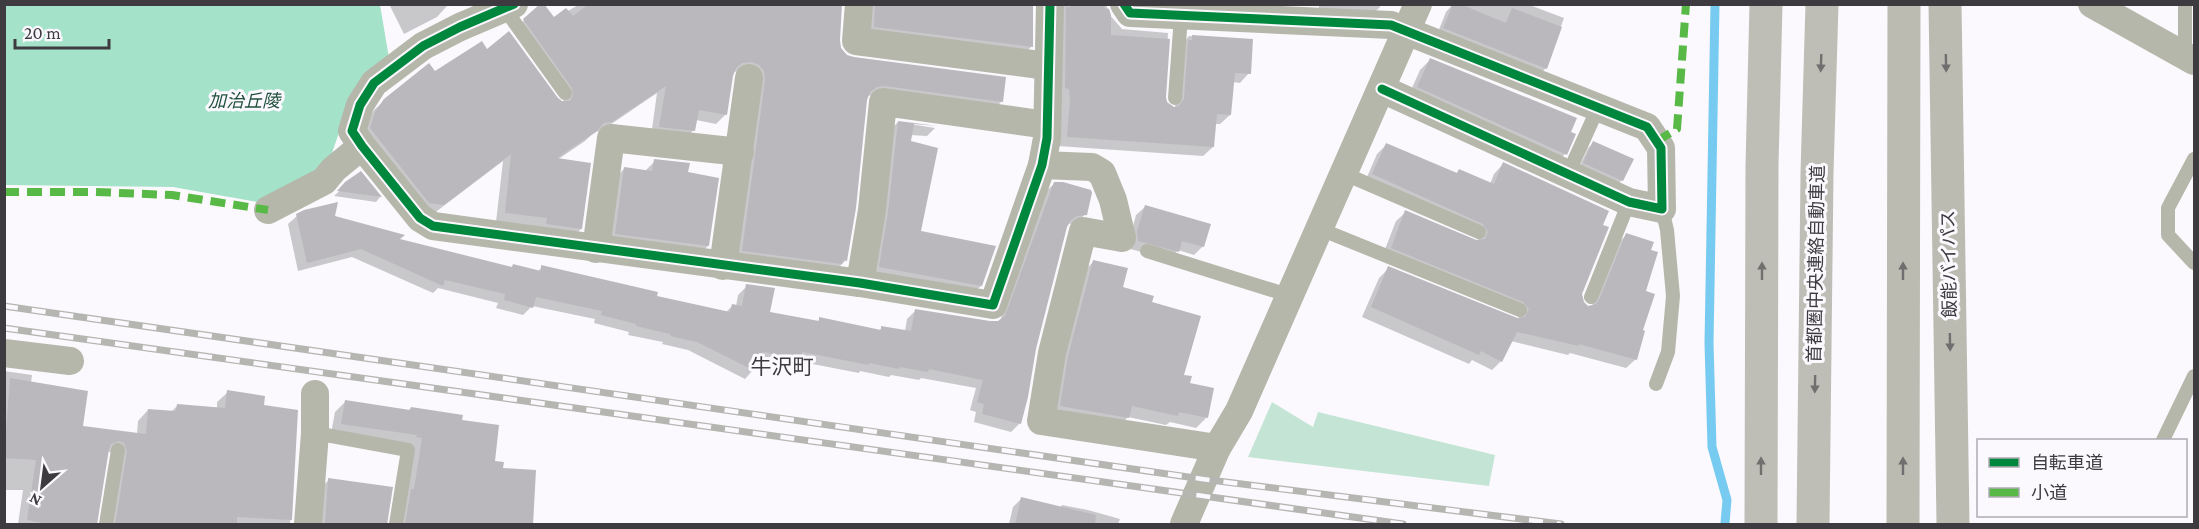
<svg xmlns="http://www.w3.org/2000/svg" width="2199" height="529" viewBox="0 0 2199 529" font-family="'Crimson Pro','Noto Sans JP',serif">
  <rect width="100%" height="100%" fill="#fbf9fd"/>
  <path fill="#c4e5d6" d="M 1272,402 L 1313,427 L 1318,412 L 1495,455 L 1489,486 L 1248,457 Z"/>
  <path fill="#a4e2c9" d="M 5,5 L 380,5 L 389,58 L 348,106 L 330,159 L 316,174 L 263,203 L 173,187 L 5,185 Z"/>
  <g fill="#0003">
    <path d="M 389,4 L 446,4 L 447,6 L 437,17 L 404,34 Z"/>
    <path d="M 580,4 L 841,4 L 838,40 L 840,49 L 846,56 L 1002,101 L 992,111 L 875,95 L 867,96 L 846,260 L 836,270 L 733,260 L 742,71 L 733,72 L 726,114 L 716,124 L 696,120 L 694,130 L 684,139 L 651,136 L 657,93 L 601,131 L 594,132 L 585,141 L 557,160 L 581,229 L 571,238 L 496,222 L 503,161 L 433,214 L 361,139 L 366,123 L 374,110 L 385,100 L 487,51 L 564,103 L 563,98 L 515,30 L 524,20 L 554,19 Z"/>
    <path d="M 863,4 L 1032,4 L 1031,47 L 1022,56 L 865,36 Z"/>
    <path d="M 1054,4 L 1106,4 L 1109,14 L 1122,29 L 1168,33 L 1164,98 L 1170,107 L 1175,108 L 1180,46 L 1189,36 L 1252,40 L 1249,73 L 1240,83 L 1233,82 L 1230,115 L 1220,124 L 1215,124 L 1213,147 L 1203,156 L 1058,146 Z"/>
    <path d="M 1319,4 L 1380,4 L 1380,7 L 1369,18 L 1319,15 Z"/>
    <path d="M 1453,4 L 1527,4 L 1564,18 L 1546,68 L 1537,77 L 1436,37 L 1446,12 Z"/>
    <path d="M 1430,60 L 1574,135 L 1565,154 L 1555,165 L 1408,97 L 1420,70 Z"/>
    <path d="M 898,122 L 935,128 L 927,136 L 910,135 L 920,233 L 981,286 L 970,296 L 870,277 L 888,132 Z"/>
    <path d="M 1593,143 L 1622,180 L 1617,185 L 1579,168 L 1588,148 Z"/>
    <path d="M 1386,145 L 1456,174 L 1460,170 L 1490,184 L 1494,174 L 1503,164 L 1601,226 L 1581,294 L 1582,303 L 1588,307 L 1592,306 L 1617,244 L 1627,234 L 1644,292 L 1641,331 L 1636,359 L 1626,368 L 1570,353 L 1568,355 L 1511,341 L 1501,361 L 1492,370 L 1472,360 L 1469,364 L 1362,317 L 1379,278 L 1389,268 L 1520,319 L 1514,311 L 1382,257 L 1396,221 L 1406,212 L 1479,241 L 1473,233 L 1364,184 L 1377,154 Z"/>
    <path d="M 655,161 L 708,246 L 697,256 L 605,243 L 614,179 L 624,169 L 644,172 Z"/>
    <path d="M 360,173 L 380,197 L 376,202 L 334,196 Z"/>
    <path d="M 1054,184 L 1085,214 L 1077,223 L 1067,224 L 1035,349 L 1019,424 L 1011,432 L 974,422 L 976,412 L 970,410 L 976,388 L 921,378 L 919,380 L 891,375 L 889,377 L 860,371 L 859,373 L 797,361 L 791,367 L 758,361 L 753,370 L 745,379 L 688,350 L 662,344 L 663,342 L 628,335 L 629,332 L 594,323 L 595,319 L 532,306 L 523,315 L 496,308 L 498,303 L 438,288 L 433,293 L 352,257 L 298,271 L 288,224 L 297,216 L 334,217 L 398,240 L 511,268 L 513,266 L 537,272 L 542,267 L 655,297 L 725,313 L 732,306 L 736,306 L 738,295 L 747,286 L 768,313 L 817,322 L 820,319 L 879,331 L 882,327 L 905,331 L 907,319 L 916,310 L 990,323 L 1000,321 L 1045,192 Z"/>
    <path d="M 1145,207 L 1203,246 L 1194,255 L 1178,250 L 1169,259 L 1130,249 L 1129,241 L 1136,215 Z"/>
    <path d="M 1093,262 L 1121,288 L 1150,303 L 1182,376 L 1206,418 L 1196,428 L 1170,422 L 1166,425 L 1128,417 L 1118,427 L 1051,416 L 1083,272 Z"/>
    <path d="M 4,371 L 32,375 L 31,383 L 81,427 L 137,434 L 138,421 L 148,410 L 171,412 L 177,406 L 217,409 L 217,402 L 228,392 L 262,406 L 297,411 L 290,524 L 107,524 L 114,454 L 107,451 L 96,524 L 18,524 L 23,490 L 4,490 Z"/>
    <path d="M 345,402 L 408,411 L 411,408 L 460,422 L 493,463 L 502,469 L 531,524 L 397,524 L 412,448 L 331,434 L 335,412 Z"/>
    <path d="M 329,480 L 386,524 L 316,524 L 318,490 Z"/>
    <path d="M 1022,498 L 1060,508 L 1062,505 L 1088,510 L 1120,519 L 1118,524 L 1009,524 L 1013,507 Z"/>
  </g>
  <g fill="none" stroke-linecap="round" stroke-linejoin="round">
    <path stroke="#78cbf0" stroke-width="9" d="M 1715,4 L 1709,343 L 1712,447 L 1727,500 L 1725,523"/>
  </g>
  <g fill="#bab8bc">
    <path d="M 540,4 L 544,4 L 554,17 L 566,8 L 573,16 L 589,4 L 842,4 L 840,40 L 841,48 L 847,55 L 854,57 L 1006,77 L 1003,102 L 885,86 L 877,87 L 870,92 L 867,100 L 856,208 L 847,261 L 843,260 L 842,264 L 742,251 L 765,80 L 764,71 L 759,65 L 752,62 L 742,63 L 736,68 L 733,76 L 727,115 L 699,110 L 695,131 L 659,127 L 666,86 L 612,122 L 604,123 L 596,132 L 557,158 L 591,163 L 582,229 L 546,224 L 547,218 L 505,213 L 511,154 L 444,205 L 429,203 L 370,128 L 375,112 L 384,99 L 429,63 L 435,71 L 482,41 L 487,49 L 509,31 L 558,98 L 562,101 L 570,101 L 573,96 L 572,88 L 523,19 Z"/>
    <path d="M 875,4 L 1033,4 L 1033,47 L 874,27 Z"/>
    <path d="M 1072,4 L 1105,4 L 1104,8 L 1109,9 L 1111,15 L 1111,35 L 1170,39 L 1166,97 L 1167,102 L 1174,107 L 1179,106 L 1184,99 L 1188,40 L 1192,40 L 1192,35 L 1253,39 L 1251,74 L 1235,73 L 1231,115 L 1217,114 L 1214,147 L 1067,137 L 1070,100 L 1069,89 L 1065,88 L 1066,7 L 1071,7 Z"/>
    <path d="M 1453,4 L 1460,4 L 1506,23 L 1512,8 L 1562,27 L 1547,69 L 1443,28 Z"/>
    <path d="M 1430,58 L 1577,118 L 1571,132 L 1576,134 L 1567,155 L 1417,87 Z"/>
    <path d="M 898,121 L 938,126 L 914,124 L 911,141 L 938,148 L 921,231 L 996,246 L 982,286 L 879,267 L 888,212 Z"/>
    <path d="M 1593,141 L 1634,159 L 1623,181 L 1583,163 Z"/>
    <path d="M 1386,143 L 1457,173 L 1459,169 L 1494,184 L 1503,162 L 1609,211 L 1603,225 L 1609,227 L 1582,294 L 1584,302 L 1588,306 L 1596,304 L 1599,300 L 1626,233 L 1654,242 L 1651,250 L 1658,252 L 1646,291 L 1655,294 L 1643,330 L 1645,331 L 1637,360 L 1579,344 L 1579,346 L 1517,332 L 1502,362 L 1481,351 L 1479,355 L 1371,307 L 1388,266 L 1517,318 L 1525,317 L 1529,309 L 1523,302 L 1391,248 L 1405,210 L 1476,240 L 1485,239 L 1488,232 L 1483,224 L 1372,174 Z"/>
    <path d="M 654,159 L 690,163 L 688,172 L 719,178 L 709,246 L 615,234 L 624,167 L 652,171 Z"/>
    <path d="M 361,171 L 382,197 L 337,191 L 345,182 Z"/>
    <path d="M 1054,182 L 1063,182 L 1091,190 L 1092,193 L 1087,215 L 1077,216 L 1071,220 L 1067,227 L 1036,349 L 1028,397 L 1021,424 L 982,414 L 984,404 L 977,402 L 983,380 L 929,369 L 928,372 L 900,367 L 899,369 L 869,363 L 869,365 L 802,352 L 801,359 L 764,352 L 755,371 L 697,342 L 670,336 L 670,334 L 636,326 L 636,324 L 601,315 L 602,311 L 536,297 L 533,308 L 504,300 L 505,294 L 445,280 L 443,286 L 361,249 L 307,263 L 296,214 L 304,210 L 338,202 L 335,216 L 405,235 L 400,239 L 512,267 L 513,264 L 541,271 L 541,265 L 658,292 L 657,296 L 730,312 L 732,304 L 742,306 L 746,284 L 775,288 L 770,312 L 819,321 L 819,317 L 881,330 L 881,326 L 911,331 L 915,309 L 990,321 L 998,321 L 1005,316 Z"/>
    <path d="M 1145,205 L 1211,224 L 1204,247 L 1182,241 L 1179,252 L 1138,241 L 1137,231 Z"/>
    <path d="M 1093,260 L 1128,268 L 1123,287 L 1154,296 L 1152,302 L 1201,316 L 1184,375 L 1192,376 L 1190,383 L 1214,388 L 1208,418 L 1179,412 L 1178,416 L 1132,406 L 1129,418 L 1060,406 L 1068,356 Z"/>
    <path d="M 10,378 L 88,391 L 83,426 L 146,434 L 148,409 L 176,411 L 177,404 L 225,408 L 227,390 L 265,396 L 264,405 L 298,410 L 292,520 L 237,517 L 237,525 L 115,525 L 127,451 L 124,443 L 119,441 L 111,444 L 109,449 L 97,525 L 54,525 L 27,520 L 36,460 L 4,458 Z"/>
    <path d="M 345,400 L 410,410 L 411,407 L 463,415 L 462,420 L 499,425 L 495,461 L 504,462 L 503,468 L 536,470 L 533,525 L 405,525 L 411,489 L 414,489 L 422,438 L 416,437 L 417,435 L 341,424 Z"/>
    <path d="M 328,478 L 393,487 L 387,525 L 325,525 Z"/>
    <path d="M 1021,497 L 1096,515 L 1095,525 L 1015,525 Z"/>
  </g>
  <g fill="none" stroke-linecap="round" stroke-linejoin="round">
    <g stroke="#b6b7ab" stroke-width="14">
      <path d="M 502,5 L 565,93"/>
      <path d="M 2185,56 L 2185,4"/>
      <path d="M 1175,98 L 1181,16"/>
      <path d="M 2194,159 L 2168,208 L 2168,235 L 2194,263"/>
      <path d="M 1345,174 L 1479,232"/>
      <path d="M 1568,174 L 1598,108"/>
      <path d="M 1320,229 L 1520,310"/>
      <path d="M 1147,251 L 1291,296"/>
      <path d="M 1591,297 L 1629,202"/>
      <path d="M 1656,384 L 1668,352 L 1673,296 L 1667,230 L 1662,209"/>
      <path d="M 315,433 L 408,450 L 396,524"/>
      <path d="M 2163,440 L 2194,376"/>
      <path d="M 106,524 L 118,450"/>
    </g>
    <g stroke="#b6b7ab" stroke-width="28">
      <path d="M 514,4 L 460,27 L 423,46 L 374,83 L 360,105 L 352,131 L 362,146 L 420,218 L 433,226 L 860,283 L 993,305 L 1042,165 L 1047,138 L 1050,4"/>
      <path d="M 859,4 L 856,41 L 1048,66"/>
      <path d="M 1124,4 L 1130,13 L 1391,25 L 1647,127 L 1661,148 L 1662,209 L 1629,202 L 1382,89"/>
      <path d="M 2092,4 L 2194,61"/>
      <path d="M 1042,165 L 1092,167 L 1102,173 L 1113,200 L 1122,238 L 1083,231 L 1052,353 L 1041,421 L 1217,448"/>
      <path d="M 268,210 L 324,181 L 334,169 L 362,146"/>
      <path d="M 596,249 L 611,138 L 740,152"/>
      <path d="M 723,266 L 749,78"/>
      <path d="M 860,283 L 872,210 L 883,102 L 1047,125"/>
      <path d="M 4,353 L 70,361"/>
      <path d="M 308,524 L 315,433 L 315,394"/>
      <path d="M 1184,524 L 1217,448 L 1239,411 L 1418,4"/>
    </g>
    <g stroke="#bcbbb2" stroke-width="33">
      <path d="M 1945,4 L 1953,524"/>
      <path d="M 1903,524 L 1904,4"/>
    </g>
    <g stroke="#bfbeb6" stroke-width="33">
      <path d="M 1761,524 L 1762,166 L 1766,4"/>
      <path d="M 1813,524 L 1817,173 L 1822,4"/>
    </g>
    <g stroke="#b5b6b1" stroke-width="7">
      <g id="rail">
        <path d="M 4,306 L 1202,479 L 1561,524"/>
        <path d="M 4,328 L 1403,524"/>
      </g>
    </g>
    <use href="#rail" stroke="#fbf8fe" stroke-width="4.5" stroke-dasharray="14" stroke-linecap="butt"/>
    <g stroke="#58b947" stroke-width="8" stroke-dasharray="15 8" stroke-linecap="butt">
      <path d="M 1657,141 L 1677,129 L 1686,4"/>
      <path d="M 4,192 L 96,192 L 172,195 L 268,210"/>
    </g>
    <g stroke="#fbf8fe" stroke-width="13">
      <g id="cycleway">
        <path d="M 514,4 L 460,27 L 423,46 L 374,83 L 360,105 L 352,131 L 362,146 L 420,218 L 433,226 L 860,283 L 993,305 L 1042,165 L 1047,138 L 1050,4"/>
        <path d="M 1124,4 L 1130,13 L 1391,25 L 1647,127 L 1661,148 L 1662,209 L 1629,202 L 1382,89"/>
      </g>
    </g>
    <use href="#cycleway" stroke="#00873e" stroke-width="9"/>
  </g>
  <defs><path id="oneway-solid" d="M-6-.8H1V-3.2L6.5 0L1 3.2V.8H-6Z" transform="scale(1.5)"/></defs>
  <g fill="#726f6f">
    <use href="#oneway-solid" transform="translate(1821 63) rotate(92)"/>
    <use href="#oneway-solid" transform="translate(1762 271) rotate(-90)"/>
    <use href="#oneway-solid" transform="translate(1815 384) rotate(91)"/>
    <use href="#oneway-solid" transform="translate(1761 466) rotate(-90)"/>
  </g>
  <g fill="#706e6e">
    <use href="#oneway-solid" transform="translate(1946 63) rotate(89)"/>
    <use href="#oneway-solid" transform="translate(1903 271) rotate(-90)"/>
    <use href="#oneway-solid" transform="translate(1950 342) rotate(89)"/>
    <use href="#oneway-solid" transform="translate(1903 466) rotate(-90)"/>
  </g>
  <g text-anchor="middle" stroke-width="6" stroke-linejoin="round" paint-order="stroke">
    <g font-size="18" font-style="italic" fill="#21513c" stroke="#fbf8fe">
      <text x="244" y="107">加治丘陵</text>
    </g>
    <g font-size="18" fill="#3e3b40" stroke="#fbf8fe">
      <text transform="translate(1816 264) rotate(-89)" y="6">首都圏中央連絡自動車道</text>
      <text transform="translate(1949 264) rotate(-91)" y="6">飯能バイパス</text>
    </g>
    <g font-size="21" fill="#3e3b40" stroke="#fbf8fe">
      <text x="782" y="374">牛沢町</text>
    </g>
  </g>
  <rect width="2199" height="529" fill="none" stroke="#3e3b40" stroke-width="12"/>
  <rect x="1977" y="439" width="210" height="78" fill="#fbf8fe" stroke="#afacb2" stroke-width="1.5"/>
  <rect x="1989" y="458" width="30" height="9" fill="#00873e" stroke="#afacb2" stroke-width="1.5"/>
  <text x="2031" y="469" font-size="18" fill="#3e3b40">自転車道</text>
  <rect x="1989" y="488" width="30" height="9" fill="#58b947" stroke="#afacb2" stroke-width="1.5"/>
  <text x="2031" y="499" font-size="18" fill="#3e3b40">小道</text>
  <g transform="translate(42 487) rotate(208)" stroke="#fbf8fe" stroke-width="4.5" paint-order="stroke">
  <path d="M0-4.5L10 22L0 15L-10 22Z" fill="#3e3b40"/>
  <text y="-9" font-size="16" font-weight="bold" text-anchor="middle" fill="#3e3b40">N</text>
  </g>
  <path d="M15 39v9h94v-9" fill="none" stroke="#3e3b40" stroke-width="3"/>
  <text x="24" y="39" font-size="18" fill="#3e3b40" stroke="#fbf8fe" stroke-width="4.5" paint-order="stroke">20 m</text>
</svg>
